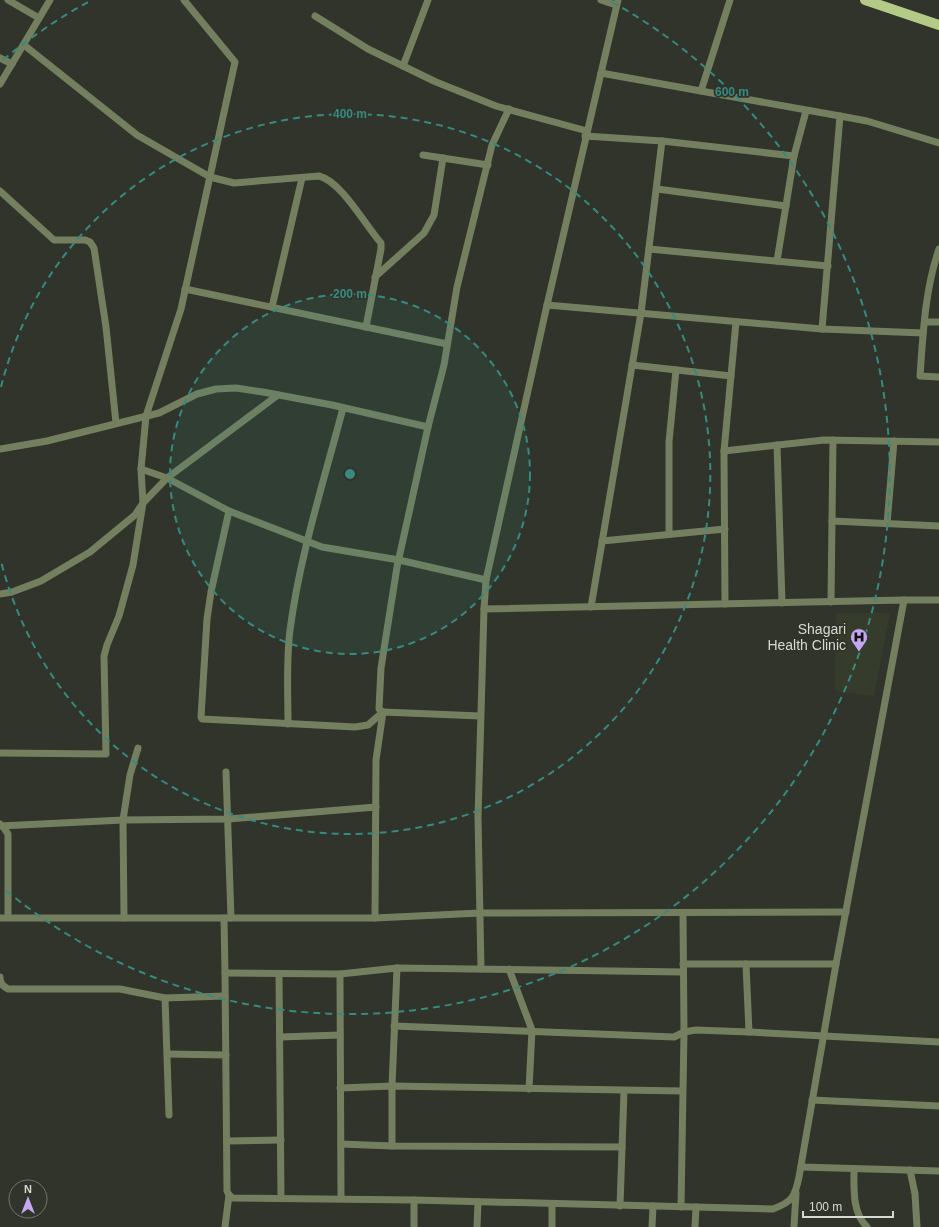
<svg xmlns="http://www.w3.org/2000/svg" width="939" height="1227" viewBox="0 0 939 1227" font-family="Arial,sans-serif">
  <rect width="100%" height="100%" fill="#30342a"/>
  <path fill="#363c2b" d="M 836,613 L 890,613 L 874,696 L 835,691 Z"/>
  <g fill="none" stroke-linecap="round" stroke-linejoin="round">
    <g stroke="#747f5f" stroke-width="7">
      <path d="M 8,0 L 39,18"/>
      <path d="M 601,0 L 616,5"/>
      <path d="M 315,16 L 368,49 L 436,82 L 496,106 L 587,131"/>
      <path d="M 24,45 L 137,135 L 210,177 L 234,183 L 319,176 C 342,182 365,225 381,243 L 381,249 L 366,327"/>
      <path d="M 0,58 L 12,64"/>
      <path d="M 403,66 L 428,0"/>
      <path d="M 601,73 L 840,116 L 867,121 L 939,143"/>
      <path d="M 0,84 L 50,0"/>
      <path d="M 701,91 L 730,0"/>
      <path d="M 585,136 L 662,141 L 794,156"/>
      <path d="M 423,155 L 488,165"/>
      <path d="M 657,189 L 786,206"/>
      <path d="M 0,191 L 54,240 L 85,240 L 90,242 L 94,248 L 106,327 L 116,423"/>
      <path d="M 649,249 L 828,266"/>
      <path d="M 939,249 C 925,289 923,334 920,376 L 939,377"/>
      <path d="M 777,261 L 794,156 L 806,111"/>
      <path d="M 375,277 L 424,233 L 434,215 L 443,158"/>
      <path d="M 185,289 L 447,344"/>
      <path d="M 547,305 L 822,329 L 923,333"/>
      <path d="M 272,307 L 302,178"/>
      <path d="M 925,322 L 939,322"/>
      <path d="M 822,329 L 840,116"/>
      <path d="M 632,365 L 731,376"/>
      <path d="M 777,445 L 782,603"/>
      <path d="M 0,449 L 47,441 L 159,413 L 197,394 L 216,389 L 236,388 L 263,392 L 332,405 L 428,427"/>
      <path d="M 724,451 L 824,440 L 939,442"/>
      <path d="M 141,469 L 167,478 L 229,511 L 322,547 L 399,560 L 486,580"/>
      <path d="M 229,511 L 211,592 L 207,619 L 201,717 L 202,719 L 355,727 L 368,725 L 383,712 L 480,716"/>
      <path d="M 832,521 L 939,526"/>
      <path d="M 887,524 L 894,441"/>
      <path d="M 669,534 L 669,442 L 676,370"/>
      <path d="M 602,541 L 725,529"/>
      <path d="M 0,594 L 12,592 L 41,581 L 90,552 L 135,515 L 143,503 L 167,478 L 278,395"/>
      <path d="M 904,600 L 939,600"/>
      <path d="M 831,602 L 833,440"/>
      <path d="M 725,604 L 724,451 L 736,322"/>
      <path d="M 591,607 L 641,313 L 662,141"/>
      <path d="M 288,724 C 288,693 286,661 290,630 C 300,554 324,481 343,408"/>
      <path d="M 0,753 L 106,754 L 104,656 L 107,645 L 119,616 L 133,565 L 143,503 L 141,469 L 146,416 L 181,309 L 235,62 L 184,0"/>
      <path d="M 226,772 L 231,918"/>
      <path d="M 0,824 L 4,828 L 8,834 L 8,917"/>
      <path d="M 0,826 L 123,820 L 228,819 L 376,807"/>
      <path d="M 0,918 L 375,918 L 480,913 L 846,912"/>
      <path d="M 124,918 L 123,820 L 130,775 L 138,748"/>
      <path d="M 224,918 L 225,973 L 227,1191 L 229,1195 L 233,1198 L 414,1200 L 773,1209 C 792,1202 795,1197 799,1177 L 836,964 L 904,600 L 484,609 L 486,580 L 547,305 L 618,0"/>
      <path d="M 375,918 L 376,760 L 383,712 L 379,709 L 381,668 L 397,567 L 428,427 L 444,365 L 457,287 L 492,145 L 509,109"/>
      <path d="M 683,964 L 836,964"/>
      <path d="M 746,964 L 749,1032"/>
      <path d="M 481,969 L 478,817 L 484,609"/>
      <path d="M 509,969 L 532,1030 L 529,1089"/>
      <path d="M 225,973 L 340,974 L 397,968 L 683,972"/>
      <path d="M 279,974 L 281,1198"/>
      <path d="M 340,974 L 341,1198"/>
      <path d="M 0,977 C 0,984 3,986 8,989 L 120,989 L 165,998 L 225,996"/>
      <path d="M 165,998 L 169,1115"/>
      <path d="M 394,1026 L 674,1037 L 684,1032 L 696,1030 L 749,1032 L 939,1042"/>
      <path d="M 280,1037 L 340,1035"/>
      <path d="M 168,1054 L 226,1055"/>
      <path d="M 340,1088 L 392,1086 L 682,1091"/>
      <path d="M 812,1100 L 939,1106"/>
      <path d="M 227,1141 L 281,1140"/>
      <path d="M 341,1144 L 392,1146 L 622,1147"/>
      <path d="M 392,1146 L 392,1086 L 397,968"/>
      <path d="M 801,1167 L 939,1171"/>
      <path d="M 854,1169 C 854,1189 852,1212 867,1227"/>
      <path d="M 910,1170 L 915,1194 L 917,1227"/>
      <path d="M 620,1206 L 624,1091"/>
      <path d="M 681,1207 L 684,1032 L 683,913"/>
      <path d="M 225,1227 L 229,1195"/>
      <path d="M 414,1227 L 414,1200"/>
      <path d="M 477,1227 L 478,1202"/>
      <path d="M 552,1227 L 552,1204"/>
      <path d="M 652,1227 L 653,1206"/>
      <path d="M 695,1227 L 696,1207"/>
      <path d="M 794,1227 L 796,1193"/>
    </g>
    <path stroke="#b4cb88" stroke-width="10" d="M 865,0 L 939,25"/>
  </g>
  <circle cx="350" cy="474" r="180" fill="#378a82" fill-opacity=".12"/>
  <g fill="none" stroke="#378a82" stroke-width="2" stroke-dasharray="7 5">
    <circle cx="350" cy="474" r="180"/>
    <path d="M1 387A360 360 0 1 1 1 561"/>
    <path d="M3 60A540 540 0 0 1 88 2M612 2A540 540 0 1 1 3 888"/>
  </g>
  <defs>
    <g id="hospital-pin" transform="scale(0.9)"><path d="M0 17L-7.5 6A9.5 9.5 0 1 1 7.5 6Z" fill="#c6a6f0" stroke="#30342a"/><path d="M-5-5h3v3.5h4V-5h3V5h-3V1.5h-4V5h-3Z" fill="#111"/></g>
  </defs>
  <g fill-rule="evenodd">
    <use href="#hospital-pin" x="859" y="637"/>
  </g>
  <g text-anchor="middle" stroke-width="3.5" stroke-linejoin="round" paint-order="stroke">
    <g font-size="14" fill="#d7d9d3" stroke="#30342a" text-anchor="end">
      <text x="846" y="634">Shagari<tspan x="846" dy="16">Health Clinic</tspan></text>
    </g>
  </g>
  <circle cx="350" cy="474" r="6" fill="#378a82" stroke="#30342a" stroke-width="2"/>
  <g font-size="12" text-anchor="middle" font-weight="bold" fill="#378a82" stroke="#30342a" stroke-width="3.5" stroke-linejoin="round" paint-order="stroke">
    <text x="732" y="96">600 m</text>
    <text x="350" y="118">400 m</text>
    <text x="350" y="298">200 m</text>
  </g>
  <g transform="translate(28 1199)"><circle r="19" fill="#30342a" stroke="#73766e"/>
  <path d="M0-3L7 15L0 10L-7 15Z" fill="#c6a6f0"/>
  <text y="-6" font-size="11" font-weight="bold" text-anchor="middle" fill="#d7d9d3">N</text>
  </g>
  <path d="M803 1211v6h90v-6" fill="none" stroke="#d7d9d3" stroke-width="2"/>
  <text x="809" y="1211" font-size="12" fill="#d7d9d3" stroke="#30342a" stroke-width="3" paint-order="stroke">100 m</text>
</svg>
